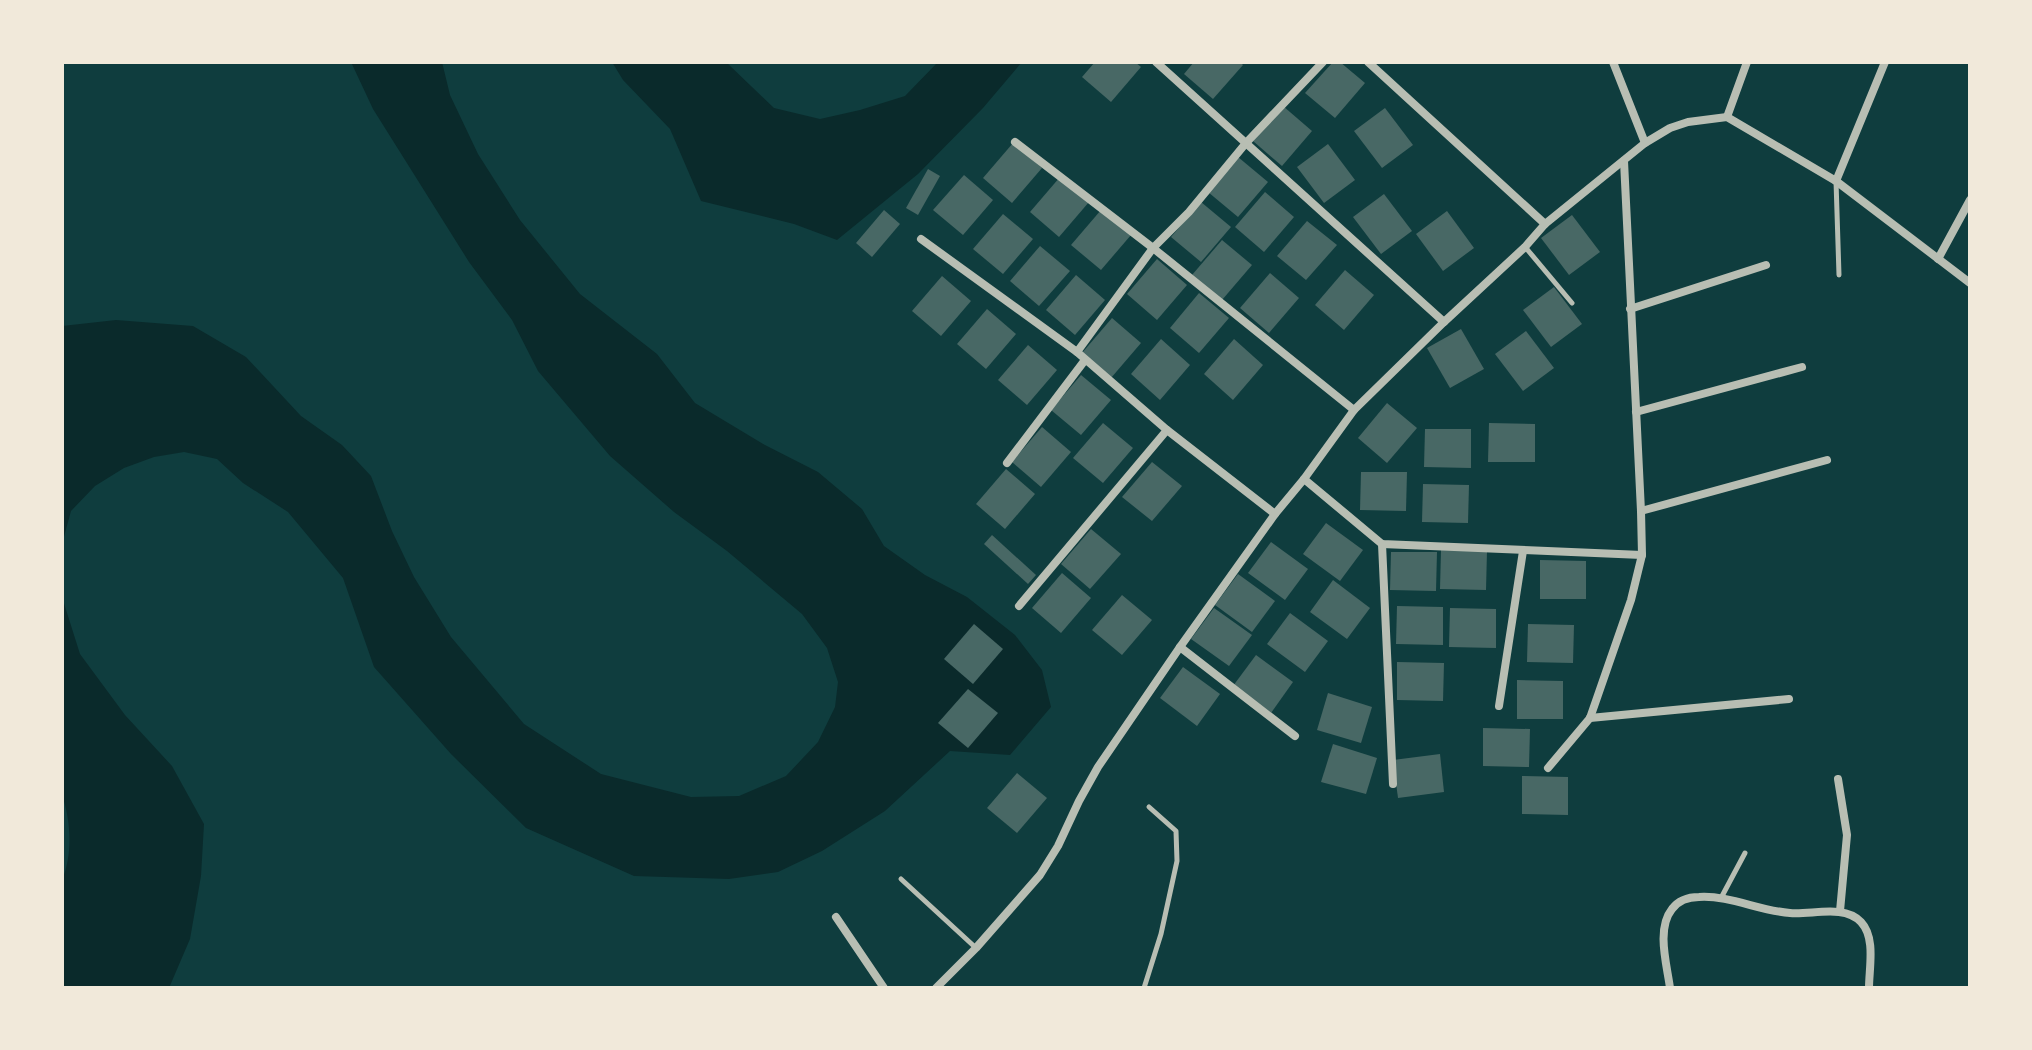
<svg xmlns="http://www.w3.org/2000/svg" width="2032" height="1050" viewBox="0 0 2032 1050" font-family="Karla,sans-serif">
  <rect width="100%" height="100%" fill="#0f3d3e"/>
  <g fill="#0a2a2b">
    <path d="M 351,62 L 442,62 L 450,95 L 478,154 L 520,220 L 580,294 L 657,354 L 695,403 L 765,445 L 818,472 L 862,509 L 884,546 L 925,575 L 967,597 L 1015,635 L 1042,670 L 1051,707 L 1010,755 L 950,751 L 885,811 L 822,851 L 778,872 L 729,879 L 634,876 L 526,828 L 451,754 L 374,667 L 343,578 L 288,512 L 243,483 L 217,459 L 184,452 L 154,457 L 124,468 L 95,486 L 71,511 L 62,544 L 62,326 L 116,320 L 193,326 L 246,357 L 301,416 L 342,445 L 371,476 L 392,531 L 414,577 L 451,637 L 524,724 L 601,774 L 691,797 L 739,796 L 786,776 L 818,742 L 835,707 L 838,682 L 827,648 L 802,614 L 727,551 L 674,512 L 610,456 L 538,371 L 512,320 L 469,262 L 373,109 Z"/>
    <path d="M 612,62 L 726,62 L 774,108 L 820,119 L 860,110 L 905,96 L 938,62 L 1022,62 L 983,108 L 918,174 L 837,240 L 794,224 L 701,201 L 670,129 L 623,80 Z"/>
    <path d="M 62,597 L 80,654 L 125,715 L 172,766 L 204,824 L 201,876 L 190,939 L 169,988 L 62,988 L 62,880 C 73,854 71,821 62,795 Z"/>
  </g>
  <g fill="#486865">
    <path d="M 1095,62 L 1135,62 L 1141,67 L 1111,102 L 1082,77 Z"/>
    <path d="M 1194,62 L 1240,62 L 1243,65 L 1213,99 L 1184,74 Z"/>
    <path d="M 1333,62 L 1340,62 L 1365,83 L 1335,118 L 1305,93 Z"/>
    <path d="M 1283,106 L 1312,131 L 1282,166 L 1253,141 Z"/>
    <path d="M 1385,108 L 1413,145 L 1382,168 L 1354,131 Z"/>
    <path d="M 1013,143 L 1042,168 L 1012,203 L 983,178 Z"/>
    <path d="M 1328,144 L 1355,180 L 1324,203 L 1297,167 Z"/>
    <path d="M 1238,157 L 1268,182 L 1238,217 L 1208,192 Z"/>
    <path d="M 928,169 L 940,176 L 918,215 L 906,208 Z"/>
    <path d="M 964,175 L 993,200 L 963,235 L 933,210 Z"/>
    <path d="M 1060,177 L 1089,202 L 1059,237 L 1030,212 Z"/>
    <path d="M 1265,192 L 1294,217 L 1264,252 L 1235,227 Z"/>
    <path d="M 1384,194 L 1412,231 L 1381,254 L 1353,217 Z"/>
    <path d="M 1201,202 L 1231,227 L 1201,262 L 1171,237 Z"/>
    <path d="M 884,210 L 900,224 L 872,257 L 856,243 Z"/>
    <path d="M 1101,210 L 1131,235 L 1101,270 L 1071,245 Z"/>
    <path d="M 1447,211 L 1474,248 L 1443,271 L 1416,234 Z"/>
    <path d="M 1003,214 L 1033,239 L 1003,274 L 973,249 Z"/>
    <path d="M 1572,215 L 1600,252 L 1569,275 L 1541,238 Z"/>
    <path d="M 1307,221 L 1337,245 L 1306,280 L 1277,256 Z"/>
    <path d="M 1222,240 L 1252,265 L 1222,300 L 1192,275 Z"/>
    <path d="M 1040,246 L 1070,271 L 1039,306 L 1010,281 Z"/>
    <path d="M 1157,259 L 1187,285 L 1157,320 L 1127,294 Z"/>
    <path d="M 1345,270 L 1374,295 L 1344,330 L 1315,305 Z"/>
    <path d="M 1270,273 L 1299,298 L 1269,333 L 1240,308 Z"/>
    <path d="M 1076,275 L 1105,300 L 1075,335 L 1046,310 Z"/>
    <path d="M 942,276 L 971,301 L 941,336 L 912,311 Z"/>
    <path d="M 1554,287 L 1582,324 L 1551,347 L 1523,310 Z"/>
    <path d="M 1199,293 L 1229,318 L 1199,353 L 1170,328 Z"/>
    <path d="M 987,309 L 1016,334 L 986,369 L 957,344 Z"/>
    <path d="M 1112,318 L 1141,343 L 1111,378 L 1082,353 Z"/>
    <path d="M 1461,329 L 1484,369 L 1450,388 L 1427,348 Z"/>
    <path d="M 1526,331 L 1554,368 L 1523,391 L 1495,354 Z"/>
    <path d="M 1161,339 L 1190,365 L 1160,400 L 1131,374 Z"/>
    <path d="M 1234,339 L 1263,365 L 1233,400 L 1204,374 Z"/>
    <path d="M 1028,345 L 1057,370 L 1027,405 L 998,380 Z"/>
    <path d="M 1081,375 L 1111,400 L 1081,435 L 1051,410 Z"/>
    <path d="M 1387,403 L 1417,428 L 1387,463 L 1358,438 Z"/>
    <path d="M 1103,423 L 1133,448 L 1103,483 L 1073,458 Z"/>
    <path d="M 1489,423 L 1535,424 L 1535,462 L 1488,462 Z"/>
    <path d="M 1042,427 L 1071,452 L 1041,487 L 1012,462 Z"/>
    <path d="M 1425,429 L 1471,429 L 1471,468 L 1424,467 Z"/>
    <path d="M 1152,462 L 1182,486 L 1152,521 L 1122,497 Z"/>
    <path d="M 1006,469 L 1035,494 L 1005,529 L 976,504 Z"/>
    <path d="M 1361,472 L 1407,472 L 1406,511 L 1360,510 Z"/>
    <path d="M 1423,484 L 1469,485 L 1468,523 L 1422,522 Z"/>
    <path d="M 1326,523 L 1363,550 L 1340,581 L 1303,554 Z"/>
    <path d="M 1091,529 L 1121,554 L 1090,589 L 1061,564 Z"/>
    <path d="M 992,535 L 1036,575 L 1028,584 L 984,544 Z"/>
    <path d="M 1271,542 L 1308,569 L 1285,600 L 1248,573 Z"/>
    <path d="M 1441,550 L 1487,551 L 1486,590 L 1440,589 Z"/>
    <path d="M 1391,552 L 1437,552 L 1436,591 L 1390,590 Z"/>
    <path d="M 1540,560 L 1586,561 L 1586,599 L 1540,599 Z"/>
    <path d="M 1062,573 L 1091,598 L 1061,633 L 1032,608 Z"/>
    <path d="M 1238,574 L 1275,601 L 1252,632 L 1215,605 Z"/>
    <path d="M 1333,580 L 1370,608 L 1347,639 L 1310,612 Z"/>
    <path d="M 1122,595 L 1152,620 L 1122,655 L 1092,630 Z"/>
    <path d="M 1397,606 L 1443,607 L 1443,645 L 1396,644 Z"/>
    <path d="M 1214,608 L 1252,635 L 1229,666 L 1191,639 Z"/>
    <path d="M 1450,608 L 1496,609 L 1496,648 L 1449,647 Z"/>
    <path d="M 1290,613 L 1328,641 L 1305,672 L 1267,644 Z"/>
    <path d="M 974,624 L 1003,649 L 973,684 L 944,659 Z"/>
    <path d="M 1528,624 L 1574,625 L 1573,663 L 1527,662 Z"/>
    <path d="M 1256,655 L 1293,682 L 1271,713 L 1233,686 Z"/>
    <path d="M 1397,662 L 1444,663 L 1443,701 L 1397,700 Z"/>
    <path d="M 1183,667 L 1220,694 L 1197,726 L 1160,698 Z"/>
    <path d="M 1517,680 L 1563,681 L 1563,719 L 1517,719 Z"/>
    <path d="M 968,689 L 998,713 L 968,748 L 938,723 Z"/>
    <path d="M 1328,693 L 1372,707 L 1361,743 L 1317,730 Z"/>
    <path d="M 1483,728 L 1530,729 L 1529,767 L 1483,766 Z"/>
    <path d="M 1333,744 L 1377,758 L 1366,794 L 1321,782 Z"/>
    <path d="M 1440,754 L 1444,792 L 1398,798 L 1393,760 Z"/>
    <path d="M 1017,773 L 1047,798 L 1017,833 L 987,808 Z"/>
    <path d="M 1522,776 L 1568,777 L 1568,815 L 1522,814 Z"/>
  </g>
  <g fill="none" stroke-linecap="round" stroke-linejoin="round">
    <g stroke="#b8beb3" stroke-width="5">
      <path d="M 1836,181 L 1839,275"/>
      <path d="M 1526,248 L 1572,303"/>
      <path d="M 901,879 L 976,948"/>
      <path d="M 1721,898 L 1745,853"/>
      <path d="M 1144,988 L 1161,934 L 1177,861 L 1176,831 L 1149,807"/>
    </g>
    <g stroke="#b8beb3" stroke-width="8">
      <path d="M 1156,62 L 1444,322"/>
      <path d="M 1368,62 L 1545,224"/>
      <path d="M 1613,62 L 1645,143"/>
      <path d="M 1727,117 L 1747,62"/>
      <path d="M 1015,142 L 1153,248 L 1354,410"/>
      <path d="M 1836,181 L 1885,62"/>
      <path d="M 921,239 L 1077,352 L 1167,430 L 1275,514"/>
      <path d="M 1938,259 L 1970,200"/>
      <path d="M 1630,309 L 1766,265"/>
      <path d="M 1077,352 L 1153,248 L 1189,212 L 1246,143 L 1323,62"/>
      <path d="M 1636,412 L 1802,367"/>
      <path d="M 1007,463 L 1085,360"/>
      <path d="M 1304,479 L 1382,544 L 1642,555"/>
      <path d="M 1641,511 L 1827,460"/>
      <path d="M 1382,544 L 1393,784"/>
      <path d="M 1019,606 L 1167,430"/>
      <path d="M 1180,647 L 1295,736"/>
      <path d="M 1499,706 L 1523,551"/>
      <path d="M 1590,718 L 1789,699"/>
      <path d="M 1548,768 L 1590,718 L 1631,600 L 1642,555 L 1641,511 L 1624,161"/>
      <path d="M 1838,779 L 1847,835 L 1840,911"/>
      <path d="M 836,917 L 884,988"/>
      <path d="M 936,988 L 976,948 L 1040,875 L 1058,846 L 1079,801 L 1098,767 L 1180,647 L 1275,514 L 1304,479 L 1354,410 L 1444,322 L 1525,247 L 1545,224 L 1645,143 L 1670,128 L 1688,122 L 1727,117 L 1836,181 L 1970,283"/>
      <path d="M 1670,988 C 1667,965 1656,929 1672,909 C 1678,901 1688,897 1699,897 C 1729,895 1760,911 1790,913 C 1812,915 1844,904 1861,922 C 1876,938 1869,968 1869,988"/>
    </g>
  </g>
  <rect width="2032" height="1050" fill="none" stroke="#f1e9da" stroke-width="128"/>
</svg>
